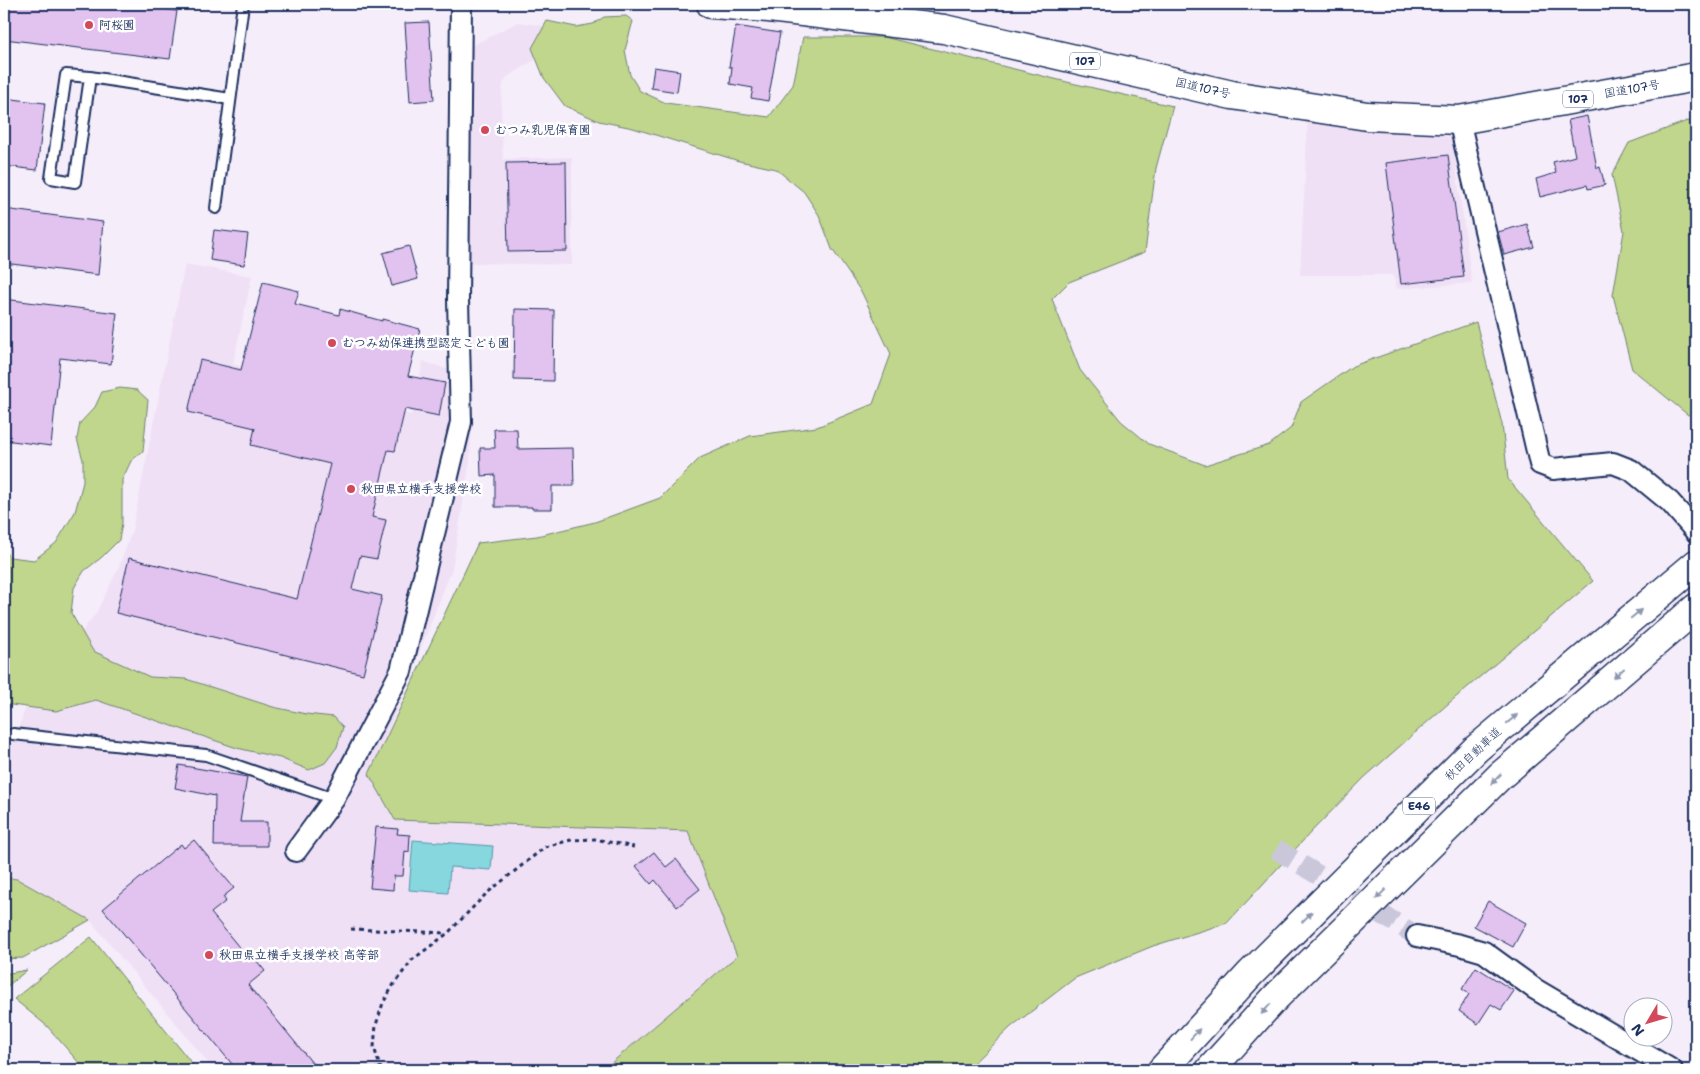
<svg xmlns="http://www.w3.org/2000/svg" width="1700" height="1074" viewBox="0 0 1700 1074" font-family="'Shantell Sans','Klee One',sans-serif">
  <rect width="100%" height="100%" fill="#f6edfa"/>
  <filter id="ink" filterUnits="userSpaceOnUse"><feTurbulence type="fractalNoise" baseFrequency=".02" numOctaves="2"/><feDisplacementMap in="SourceGraphic" scale="10" xChannelSelector="R" yChannelSelector="G"/><feConvolveMatrix kernelMatrix="1 2 1 2 8 2 1 2 1" color-interpolation-filters="sRGB"/></filter>
  <g filter="url(#ink)">
    <g fill="#f0e0f6">
      <path d="M 518,22 L 558,28 L 560,45 L 507,77 L 503,84 L 501,104 L 503,159 L 572,157 L 572,265 L 468,263 L 469,47 Z"/>
      <path d="M 1308,113 L 1391,129 L 1452,137 L 1472,283 L 1397,289 L 1393,275 L 1300,275 Z"/>
      <path d="M 185,264 L 252,276 L 233,364 L 411,415 L 423,361 L 474,378 L 470,462 L 452,569 L 390,727 L 369,774 L 395,820 L 688,831 L 737,956 L 603,1070 L 214,1070 L 90,920 L 4,872 L 4,767 L 28,701 L 96,613 L 118,569 L 132,531 Z"/>
    </g>
    <g fill="#c0d68c" stroke="#6e8275">
      <path d="M 626,16 L 633,21 L 625,50 L 630,75 L 640,91 L 666,103 L 769,117 L 793,85 L 803,37 L 884,37 L 1067,82 L 1173,106 L 1156,168 L 1145,252 L 1069,282 L 1052,299 L 1080,370 L 1121,421 L 1149,444 L 1205,465 L 1269,445 L 1291,428 L 1301,402 L 1353,366 L 1476,322 L 1502,424 L 1508,479 L 1593,581 L 1449,703 L 1365,777 L 1312,831 L 1227,923 L 1153,946 L 1075,978 L 1011,1027 L 966,1070 L 603,1070 L 737,956 L 688,831 L 395,820 L 369,774 L 478,543 L 537,536 L 595,522 L 660,498 L 700,458 L 750,436 L 817,427 L 873,404 L 891,354 L 862,293 L 832,249 L 819,215 L 804,192 L 776,169 L 739,161 L 633,128 L 599,121 L 565,106 L 544,78 L 532,48 L 547,21 L 576,27 L 593,24 L 604,17 Z"/>
      <path d="M 1687,121 L 1696,123 L 1696,414 L 1688,415 L 1632,369 L 1613,295 L 1624,231 L 1612,175 L 1629,143 Z"/>
      <path d="M 120,388 L 137,390 L 148,400 L 143,451 L 131,461 L 122,480 L 122,523 L 119,540 L 102,557 L 84,571 L 74,588 L 71,613 L 93,651 L 150,677 L 186,679 L 273,707 L 306,714 L 334,717 L 343,727 L 337,747 L 325,763 L 309,770 L 280,758 L 237,748 L 96,700 L 56,711 L 4,704 L 4,552 L 10,557 L 34,560 L 56,543 L 75,512 L 83,482 L 83,460 L 77,439 L 80,423 L 95,407 L 102,392 Z"/>
      <path d="M 4,877 L 17,879 L 90,920 L 23,958 L 4,959 Z"/>
      <path d="M 91,937 L 197,1070 L 71,1070 L 79,1063 L 47,1026 L 14,999 Z"/>
      <path d="M 27,970 L 4,989 L 4,974 Z"/>
    </g>
    <path fill="#86d7de" stroke="#5b94ab" d="M 413,840 L 493,846 L 491,870 L 450,867 L 448,893 L 409,890 Z"/>
    <g fill="#e2c2ee" stroke="#1b2f5e">
      <path d="M 4,4 L 125,4 L 177,11 L 170,59 L 4,39 Z"/>
      <path d="M 429,22 L 434,100 L 410,102 L 405,23 Z"/>
      <path d="M 736,26 L 780,33 L 768,101 L 751,98 L 753,88 L 730,84 L 732,67 L 729,67 Z"/>
      <path d="M 654,67 L 680,71 L 677,92 L 651,88 Z"/>
      <path d="M 4,98 L 45,103 L 37,170 L 4,166 Z"/>
      <path d="M 1587,116 L 1597,168 L 1600,167 L 1605,185 L 1588,189 L 1587,185 L 1540,197 L 1536,179 L 1556,173 L 1553,162 L 1575,156 L 1568,120 Z"/>
      <path d="M 1448,155 L 1464,277 L 1401,284 L 1386,163 Z"/>
      <path d="M 566,162 L 567,251 L 508,252 L 506,163 Z"/>
      <path d="M 4,209 L 103,222 L 98,275 L 4,263 Z"/>
      <path d="M 1527,224 L 1534,247 L 1504,255 L 1498,232 Z"/>
      <path d="M 214,230 L 248,234 L 244,265 L 210,260 Z"/>
      <path d="M 409,246 L 418,279 L 392,286 L 383,253 Z"/>
      <path d="M 263,282 L 299,291 L 295,304 L 339,315 L 340,309 L 382,321 L 382,319 L 420,329 L 408,376 L 445,383 L 439,416 L 405,409 L 395,451 L 388,450 L 372,517 L 386,520 L 377,559 L 360,556 L 352,589 L 382,596 L 363,674 L 116,613 L 129,558 L 297,599 L 330,464 L 251,445 L 255,428 L 188,412 L 200,360 L 241,370 Z"/>
      <path d="M 4,299 L 117,313 L 111,364 L 60,358 L 51,446 L 4,440 Z"/>
      <path d="M 515,309 L 554,310 L 553,381 L 514,380 Z"/>
      <path d="M 494,429 L 517,429 L 518,449 L 573,448 L 574,486 L 552,486 L 552,509 L 532,509 L 532,507 L 495,507 L 495,475 L 481,476 L 480,448 L 495,448 Z"/>
      <path d="M 179,765 L 247,777 L 240,822 L 267,822 L 267,846 L 214,846 L 215,796 L 175,788 Z"/>
      <path d="M 376,827 L 398,829 L 397,834 L 410,835 L 409,852 L 405,851 L 403,876 L 394,876 L 393,890 L 370,888 Z"/>
      <path d="M 194,840 L 234,888 L 223,897 L 226,901 L 211,913 L 243,952 L 247,949 L 265,971 L 248,985 L 318,1070 L 237,1070 L 103,909 L 181,844 L 184,848 Z"/>
      <path d="M 654,852 L 666,867 L 676,859 L 700,889 L 677,907 L 655,880 L 651,884 L 636,866 Z"/>
      <path d="M 1488,901 L 1526,923 L 1513,947 L 1474,926 Z"/>
      <path d="M 1476,967 L 1514,991 L 1501,1010 L 1491,1004 L 1478,1024 L 1459,1011 L 1469,994 L 1462,989 Z"/>
    </g>
    <g fill="none" stroke-linecap="round" stroke-linejoin="round">
      <path stroke="#cac7db" stroke-width="20" stroke-dasharray="20 10" stroke-linecap="butt" d="M 1276,849 L 1417,936"/>
      <g stroke="#1b2f5e" stroke-width="14">
        <g id="lane">
          <path d="M 90,77 L 75,182 L 51,178 L 66,75 L 90,77 L 230,99"/>
          <path d="M 216,208 L 243,4"/>
          <path d="M 13,734 L 206,755 L 334,799"/>
        </g>
      </g>
      <g stroke="#1b2f5e" stroke-width="24">
        <g id="street">
          <path d="M 1459,120 L 1540,464 L 1553,469 L 1613,463 L 1631,470 L 1670,502 L 1696,532"/>
          <path d="M 296,851 L 334,799 L 401,671 L 461,422 L 458,300 L 461,4"/>
          <path d="M 1417,936 L 1460,945 L 1484,952 L 1535,989 L 1672,1070"/>
        </g>
      </g>
      <g stroke="#1b2f5e" stroke-width="31">
        <g id="highway">
          <path d="M 711,4 L 769,8 L 944,29 L 1232,95 L 1367,116 L 1459,120 L 1696,77"/>
          <path d="M 1162,1070 L 1250,974 L 1476,749 L 1696,564"/>
          <path d="M 1210,1070 L 1275,998 L 1500,776 L 1696,608"/>
        </g>
      </g>
      <g stroke="#1b2f5e" stroke-width="3" stroke-dasharray="4 4" stroke-linecap="butt">
        <path d="M 351,929 L 447,933"/>
        <path d="M 351,1070 L 380,1069"/>
        <path d="M 381,1070 L 374,1047 L 376,1025 L 383,1003 L 394,984 L 412,960 L 448,933 L 486,894 L 545,847 L 571,840 L 595,839 L 634,847"/>
      </g>
      <use href="#lane" stroke="#fff" stroke-width="10"/>
      <use href="#street" stroke="#fff" stroke-width="20"/>
      <use href="#highway" stroke="#fff" stroke-width="28"/>
    </g>
    <defs><path id="oneway-solid" d="M-6-.8H1V-3.2L6.5 0L1 3.2V.8H-6Z" transform="scale(1.25)"/></defs>
    <g fill="#8d97ae">
      <use href="#oneway-solid" transform="translate(1636 614) rotate(-40)"/>
      <use href="#oneway-solid" transform="translate(1619 673) rotate(139)"/>
      <use href="#oneway-solid" transform="translate(1512 719) rotate(-40)"/>
      <use href="#oneway-solid" transform="translate(1496 779) rotate(136)"/>
      <use href="#oneway-solid" transform="translate(1381 894) rotate(135)"/>
      <use href="#oneway-solid" transform="translate(1307 917) rotate(-45)"/>
      <use href="#oneway-solid" transform="translate(1266 1009) rotate(132)"/>
      <use href="#oneway-solid" transform="translate(1195 1034) rotate(-48)"/>
    </g>
  </g>
  <g fill="#d1495b" stroke="#fff" stroke-width="2">
    <circle cx="89" cy="25" r="5"/>
    <circle cx="485" cy="130" r="5"/>
    <circle cx="332" cy="343" r="5"/>
    <circle cx="351" cy="489" r="5"/>
    <circle cx="209" cy="955" r="5"/>
  </g>
  <g text-anchor="middle" stroke-width="5" stroke-linejoin="round" paint-order="stroke">
    <g fill="#fff" stroke="#5f6d8e" stroke-width="1">
      <rect x="1070" y="52.5" width="30" height="17" rx="4"/>
      <rect x="1563" y="90.5" width="30" height="17" rx="4"/>
      <rect x="1403" y="797.5" width="32" height="17" rx="4"/>
    </g>
    <g font-size="11" font-weight="bold" fill="#1b2f5e">
      <text x="1085" y="65">107</text>
      <text x="1578" y="103">107</text>
      <text x="1419" y="810">E46</text>
    </g>
    <g font-size="12" font-weight="bold" fill="#1b2f5e" stroke="#fff" text-anchor="start">
      <text x="99" y="29">阿桜園</text>
      <text x="495" y="134">むつみ乳児保育園</text>
      <text x="342" y="347">むつみ幼保連携型認定こども園</text>
      <text x="361" y="493">秋田県立横手支援学校</text>
      <text x="219" y="959">秋田県立横手支援学校 高等部</text>
    </g>
    <g font-size="12" fill="#1b2f5e" stroke="#fff">
      <text transform="translate(1203 88) rotate(13)" y="4">国道107号</text>
      <text transform="translate(1632 89) rotate(-10)" y="4">国道107号</text>
      <text transform="translate(1473 754) rotate(-43)" y="4">秋田自動車道</text>
    </g>
  </g>
  <rect width="1700" height="1074" fill="none" stroke="#fff" stroke-width="20"/>
  <rect x="10" y="10" width="1680" height="1054" fill="none" stroke="#1b2f5e" stroke-width="2" filter="url(#ink)"/>
  <g transform="translate(1648 1022) rotate(232)"><circle r="24" fill="#ffffff" stroke="#a4acbf"/>
  <path d="M0-4L9 19L0 12L-9 19Z" fill="#d1495b"/>
  <text y="-8" font-size="14" font-weight="bold" text-anchor="middle" fill="#1b2f5e">N</text>
  </g>
</svg>
